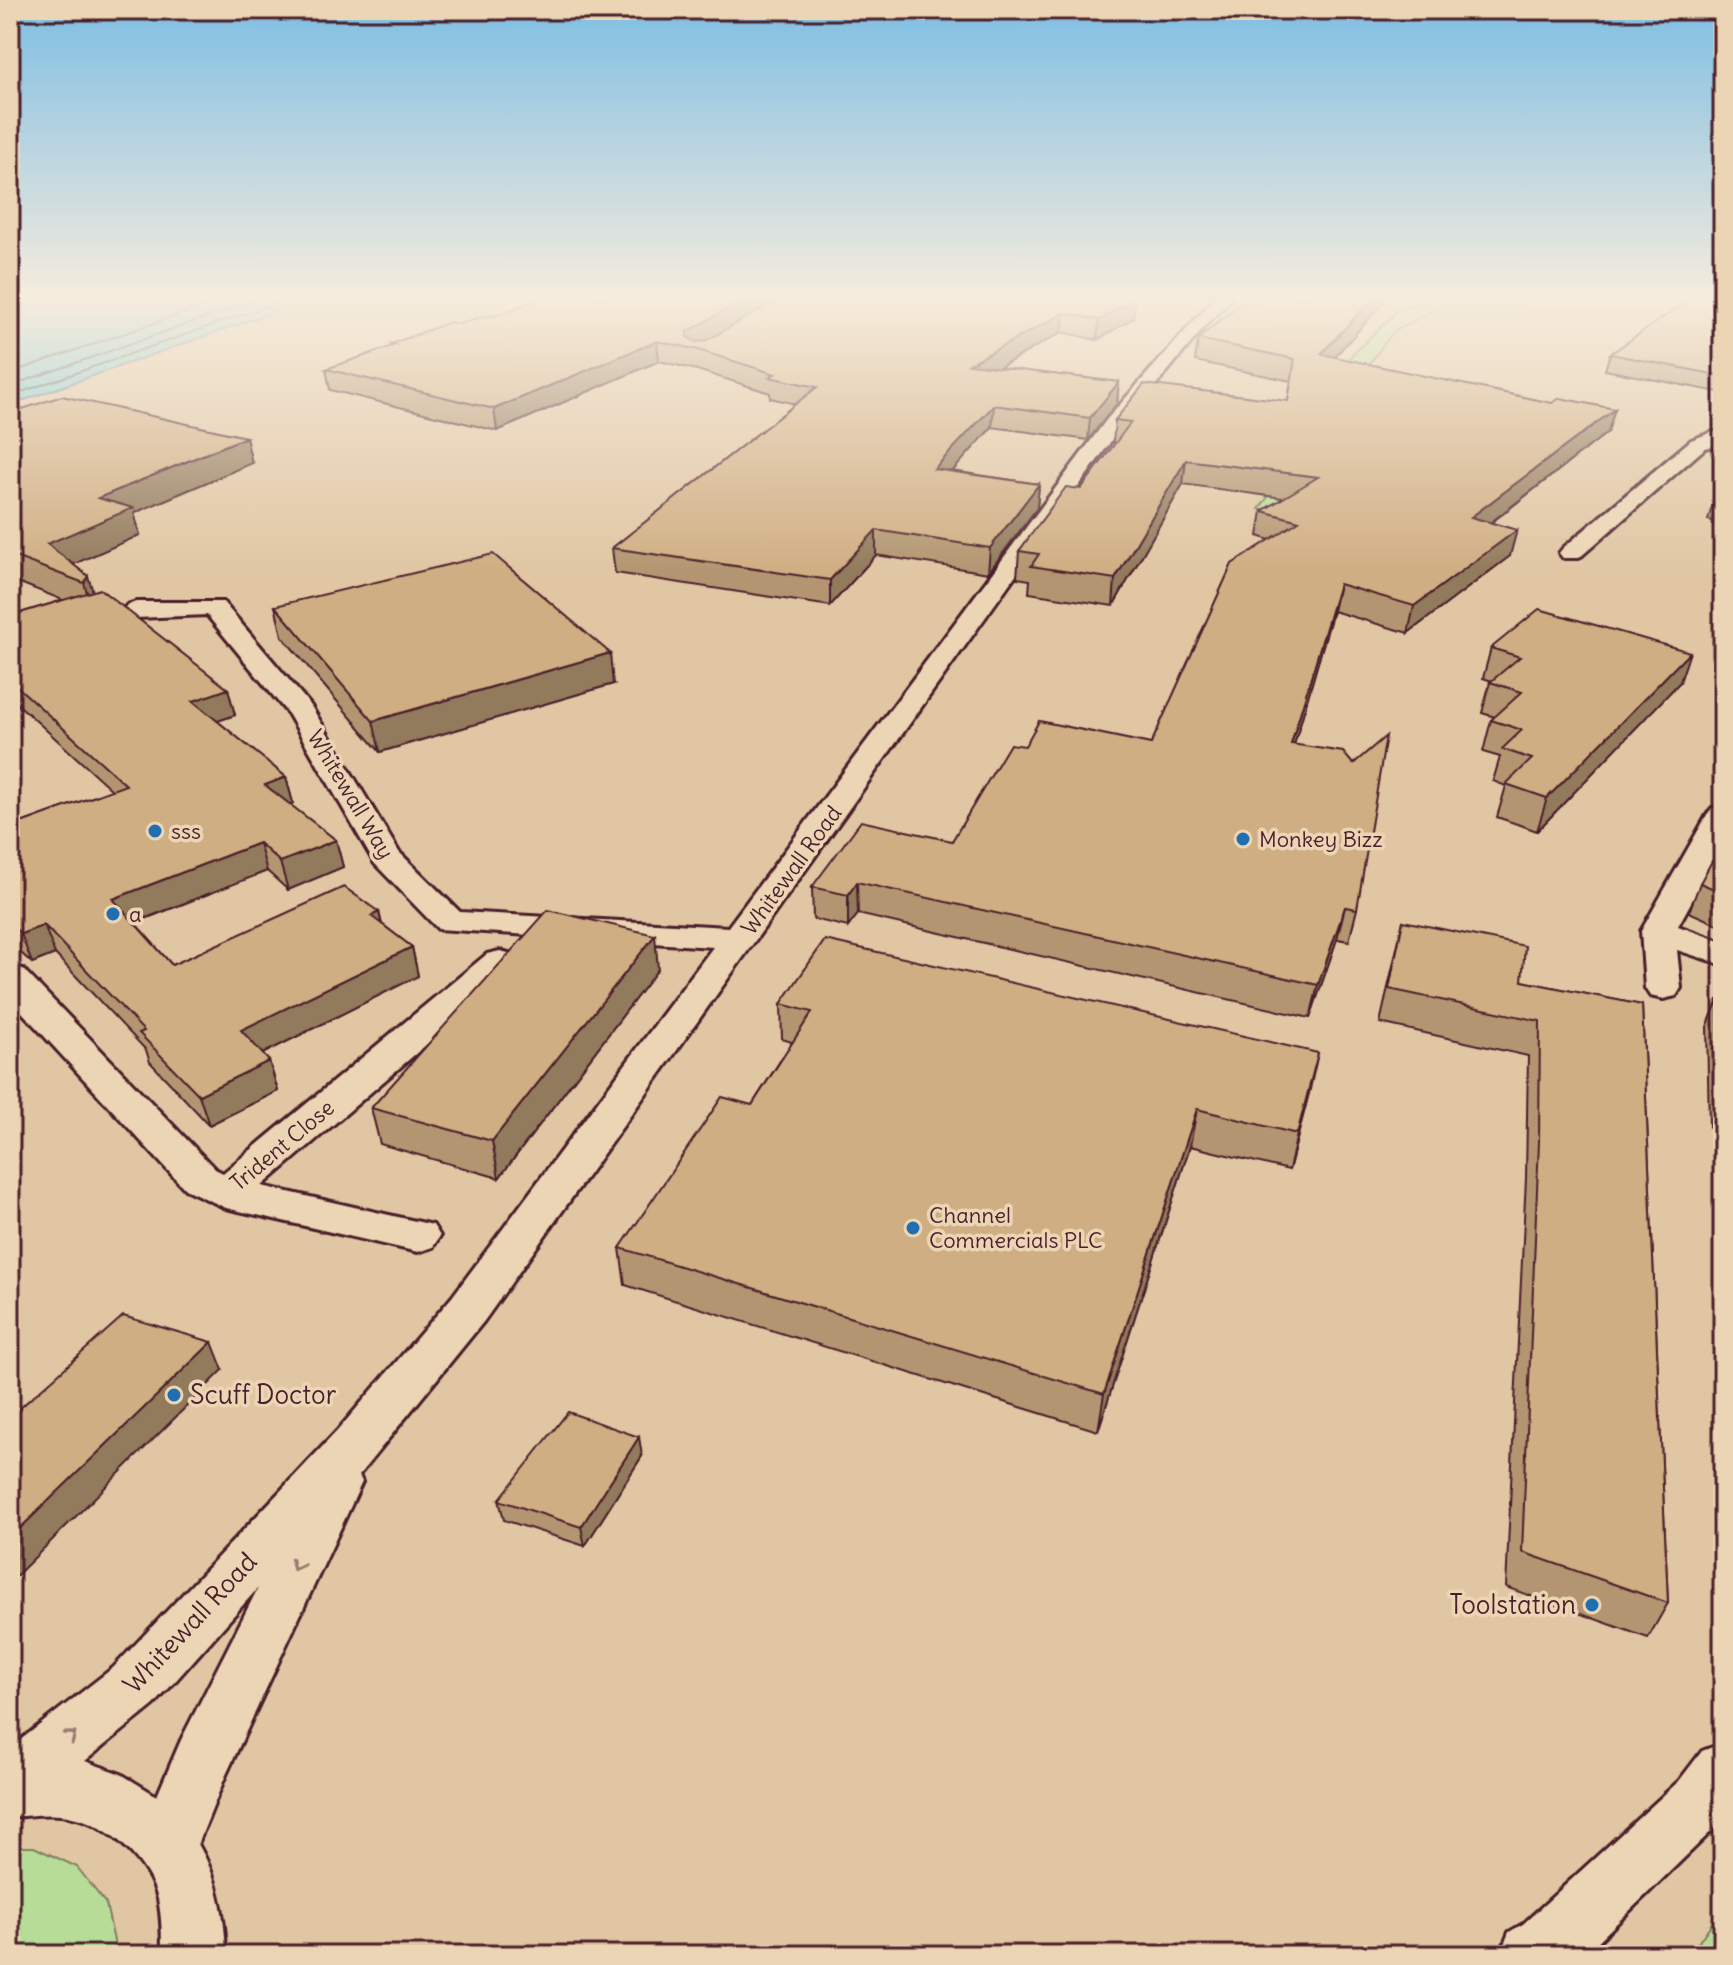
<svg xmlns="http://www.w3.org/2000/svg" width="1733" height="1965" viewBox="0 0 1733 1965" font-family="Delius,sans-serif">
  <rect width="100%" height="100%" fill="#ebd5b4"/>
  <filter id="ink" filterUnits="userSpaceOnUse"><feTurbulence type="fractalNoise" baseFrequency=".0125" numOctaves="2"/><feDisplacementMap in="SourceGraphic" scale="16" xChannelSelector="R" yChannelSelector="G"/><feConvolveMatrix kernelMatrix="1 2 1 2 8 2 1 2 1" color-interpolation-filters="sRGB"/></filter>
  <g filter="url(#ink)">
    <path fill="#e0c6a3" d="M 316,297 L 1723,297 L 1723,1955 L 10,1955 L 10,405 Z"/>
    <g fill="#b7dc97" stroke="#807e61" stroke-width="2">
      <path d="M 1412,297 L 1459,297 L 1394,331 L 1369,364 L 1281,513 L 1259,509 L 1304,448 L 1350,357 L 1400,308 L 1423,303 Z"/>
      <path d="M 10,1847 L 34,1847 L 77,1867 L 106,1904 L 117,1955 L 10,1955 Z"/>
      <path d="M 1723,1907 L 1723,1955 L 1682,1955 L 1698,1943 Z"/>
    </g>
    <path fill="#7fcedb" stroke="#6a8895" stroke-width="2" d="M 10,297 L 316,297 L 10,405 Z"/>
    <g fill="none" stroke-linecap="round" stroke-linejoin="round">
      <g stroke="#5f6571" stroke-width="2">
        <path d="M 10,373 L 229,297"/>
        <path d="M 10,386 L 264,297"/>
        <path d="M 10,396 L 293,297"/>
      </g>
      <g stroke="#4a1f2b" stroke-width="6">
        <g id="street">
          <path d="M 1209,297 L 1228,297 L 1230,300 L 1205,326 L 1121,427 L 484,1321 L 359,1475 L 362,1482 L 225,1777 L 198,1844 C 218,1878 225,1916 226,1955 L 162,1955 C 162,1936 162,1918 158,1899 C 149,1862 109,1824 72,1817 C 52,1812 30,1816 10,1817 L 10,1748 L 114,1667 L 338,1430 L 452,1297 L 713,947 L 438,929 L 375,864 L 289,715 L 207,615 L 136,618 L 127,615 L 123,610 L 127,605 L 136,602 L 223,602 L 311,706 L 399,852 L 460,912 L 728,927 L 1107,419 L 1212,301 ZM 258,1588 L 181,1740 L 157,1796 L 121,1774 L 85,1761 L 154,1705 Z"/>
          <path d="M 1713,432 L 1723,432 L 1723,444 L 1705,448 L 1579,558 L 1563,558 L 1559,553 L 1563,548 L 1691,440 Z"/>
          <path d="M 1723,806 L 1723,844 L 1678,926 L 1723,942 L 1723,965 L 1677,950 L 1681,988 L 1676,996 L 1663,999 L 1650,996 L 1645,988 L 1641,931 L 1707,815 L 1712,808 Z"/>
          <path d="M 500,951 L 513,954 L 518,962 L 513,970 L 262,1186 L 433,1225 L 440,1236 L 433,1247 L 418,1252 L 226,1208 L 185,1189 L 10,999 L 10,966 L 23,969 L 215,1169 L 223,1173 L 487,954 Z"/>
          <path d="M 1723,1743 L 1723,1820 L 1584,1955 L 1500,1955 L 1509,1932 L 1523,1924 L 1679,1781 L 1702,1751 Z"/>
        </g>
      </g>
      <use href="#street" fill="#ebd5b4" fill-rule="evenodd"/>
    </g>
    <g fill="#b39671" stroke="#4a1f2b" stroke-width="2">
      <path d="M 545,297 L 775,297 L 762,308 L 723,331 L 1135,299 L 1133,318 L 1097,340 L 1062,332 L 999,368 L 1119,382 L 1117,403 L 1088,440 L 992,427 L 952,471 L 1039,484 L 1037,508 L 988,573 L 876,555 L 830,606 L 615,573 L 612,548 L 796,404 L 770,398 L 770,393 L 697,370 L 659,361 L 497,431 L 330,390 L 326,369 L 392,347 L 391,344 L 494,316 Z"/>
      <path d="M 1248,297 L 1389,297 L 1334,357 L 1608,432 L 1491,523 L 1510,556 L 1408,633 L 1333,611 L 1294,744 L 1357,909 L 1349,941 L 1337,939 L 1310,1018 L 858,914 L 848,927 L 813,919 L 812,887 L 952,841 L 1025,746 L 1151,744 L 1270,540 L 1258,536 L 1262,511 L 1283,498 L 1183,484 L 1113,606 L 1029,593 L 1030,580 L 1017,578 L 1019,551 L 1081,489 L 1115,443 L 1113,443 L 1115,420 L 1288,401 L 1291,381 L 1195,361 L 1198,339 Z"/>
      <path d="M 1723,297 L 1723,393 L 1605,370 L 1610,354 Z"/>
      <path d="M 10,413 L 252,463 L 134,513 L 140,535 L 73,564 L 93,591 L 228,689 L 235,715 L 217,721 L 286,777 L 293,803 L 290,805 L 336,840 L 343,867 L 288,890 L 267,871 L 135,923 L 172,965 L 379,912 L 382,924 L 412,947 L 418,976 L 262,1054 L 269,1061 L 278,1091 L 209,1125 L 150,1062 L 146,1050 L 55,954 L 32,963 L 10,943 L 10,827 L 112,790 L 10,697 L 10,616 L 63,600 L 10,579 Z"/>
      <path d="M 1723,490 L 1723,524 L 1708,520 L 1715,497 Z"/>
      <path d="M 275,606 L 613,684 L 380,752 L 282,636 Z"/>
      <path d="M 1491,648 L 1680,682 L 1537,831 L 1497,817 L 1506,786 L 1493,781 L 1500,757 L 1483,752 L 1491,720 L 1495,717 L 1482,713 L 1490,682 L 1492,681 L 1483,678 Z"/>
      <path d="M 1723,865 L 1723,927 L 1689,912 L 1700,883 Z"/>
      <path d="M 1403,921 L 1522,981 L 1642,1005 L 1668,1603 L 1648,1638 L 1506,1587 L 1526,1178 L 1528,1056 L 1380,1023 Z"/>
      <path d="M 658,969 L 499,1178 L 380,1144 L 371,1108 Z"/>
      <path d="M 1718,1000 L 1723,1001 L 1723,1130 L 1709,1127 L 1707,1027 Z"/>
      <path d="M 781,1004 L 1310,1089 L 1289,1170 L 1190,1146 L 1098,1431 L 625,1285 L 620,1248 L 752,1105 L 792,1042 L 782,1039 Z"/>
      <path d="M 642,1456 L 585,1546 L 504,1520 L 499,1500 Z"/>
    </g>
    <g fill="#927a5c" stroke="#4a1f2b" stroke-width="2">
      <path d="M 748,297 L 775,297 L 762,308 L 694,349 L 688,348 L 687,332 Z"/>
      <path d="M 1374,297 L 1389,297 L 1317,376 L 1321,354 Z"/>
      <path d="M 1135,299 L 1133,318 L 1097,340 L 1099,320 Z"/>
      <path d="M 1064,313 L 1062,332 L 968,385 L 969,364 Z"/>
      <path d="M 657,341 L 659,361 L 497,431 L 494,409 Z"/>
      <path d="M 1119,382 L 1117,403 L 1088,440 L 1090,418 Z"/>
      <path d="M 994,405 L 992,427 L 934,492 L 934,469 Z"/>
      <path d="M 1615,409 L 1608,432 L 1464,543 L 1471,517 Z"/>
      <path d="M 246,437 L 252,463 L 134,513 L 140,535 L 56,572 L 47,544 L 98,498 Z"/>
      <path d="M 1186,460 L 1183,484 L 1113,606 L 1115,579 Z"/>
      <path d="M 1039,484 L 1037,508 L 988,573 L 990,548 Z"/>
      <path d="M 876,530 L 876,555 L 830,606 L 830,580 Z"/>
      <path d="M 1517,530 L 1510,556 L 1408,633 L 1414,606 Z"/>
      <path d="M 88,576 L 97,605 L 93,612 L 84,583 Z"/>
      <path d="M 1339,584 L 1333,611 L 1286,773 L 1291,744 Z"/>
      <path d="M 1690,652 L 1680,682 L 1537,831 L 1547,798 Z"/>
      <path d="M 610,653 L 613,684 L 380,752 L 373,721 Z"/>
      <path d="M 228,689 L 235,715 L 200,727 L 193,701 Z"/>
      <path d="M 286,777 L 293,803 L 272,812 L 265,785 Z"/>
      <path d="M 336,840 L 343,867 L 288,890 L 280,862 Z"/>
      <path d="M 259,843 L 267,871 L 123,927 L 113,899 Z"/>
      <path d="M 857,882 L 858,914 L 848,927 L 848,895 Z"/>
      <path d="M 1345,907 L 1337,939 L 1310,1018 L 1318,985 Z"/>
      <path d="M 379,912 L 385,941 L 371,916 Z"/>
      <path d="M 44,925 L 55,954 L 32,963 L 21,934 Z"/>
      <path d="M 655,935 L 658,969 L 499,1178 L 492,1141 Z"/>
      <path d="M 412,947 L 418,976 L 250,1060 L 241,1030 Z"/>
      <path d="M 1318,1053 L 1310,1089 L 1289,1170 L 1297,1134 Z"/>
      <path d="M 269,1061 L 278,1091 L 209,1125 L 199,1095 Z"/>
      <path d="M 1197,1109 L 1190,1146 L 1098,1431 L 1104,1394 Z"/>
      <path d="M 212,1342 L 223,1370 L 10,1582 L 10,1538 Z"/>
      <path d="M 639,1437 L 642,1456 L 585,1546 L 581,1527 Z"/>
    </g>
    <g fill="#d0ae83" stroke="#4a1f2b" stroke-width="2">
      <path d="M 545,297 L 748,297 L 687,332 L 687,337 L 696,342 L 705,341 L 777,301 L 781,297 L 1130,297 L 1135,299 L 1099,320 L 1064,313 L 969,364 L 1119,382 L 1090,418 L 994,405 L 934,469 L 1039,484 L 990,548 L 876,530 L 830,580 L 612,548 L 817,387 L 769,377 L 775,374 L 695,349 L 657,341 L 494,409 L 326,369 L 396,345 L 391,344 L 450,322 L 460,324 L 482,316 L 494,316 Z"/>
      <path d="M 1248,297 L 1374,297 L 1321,354 L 1552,403 L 1560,398 L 1615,409 L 1471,517 L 1517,530 L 1414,606 L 1339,584 L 1291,744 L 1343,752 L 1353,764 L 1386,736 L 1357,909 L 1345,907 L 1318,985 L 857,882 L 848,895 L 812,887 L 861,821 L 952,841 L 1010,744 L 1025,746 L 1039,721 L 1151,744 L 1232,564 L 1299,521 L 1262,511 L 1318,477 L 1186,460 L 1115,579 L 1031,566 L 1039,554 L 1019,551 L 1066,487 L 1081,489 L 1131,422 L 1115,420 L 1144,384 L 1288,401 L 1295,359 L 1198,339 Z"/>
      <path d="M 1693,297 L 1723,297 L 1723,376 L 1610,354 Z"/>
      <path d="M 62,396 L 246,437 L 98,498 L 133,508 L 47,544 L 88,576 L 84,583 L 10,555 L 10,413 Z"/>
      <path d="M 1723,490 L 1723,499 L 1715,497 Z"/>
      <path d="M 493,554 L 610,653 L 373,721 L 275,606 Z"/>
      <path d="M 100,589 L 228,689 L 193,701 L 286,777 L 265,785 L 336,840 L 280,862 L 259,843 L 113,899 L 172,965 L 344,887 L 379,912 L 371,916 L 412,947 L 241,1030 L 269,1061 L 199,1095 L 139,1033 L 144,1031 L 44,925 L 21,934 L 10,924 L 10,827 L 126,785 L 10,680 L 10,616 Z"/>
      <path d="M 1539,609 L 1690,652 L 1547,798 L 1506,784 L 1532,759 L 1502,749 L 1522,730 L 1491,720 L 1522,692 L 1490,682 L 1520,657 L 1491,648 Z"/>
      <path d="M 1712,861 L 1723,865 L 1723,893 L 1700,883 Z"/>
      <path d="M 548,910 L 655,935 L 492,1141 L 371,1108 Z"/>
      <path d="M 1403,921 L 1525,946 L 1522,981 L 1642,1005 L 1668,1603 L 1522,1552 L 1539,1142 L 1540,1021 L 1389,989 Z"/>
      <path d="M 825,940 L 1318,1053 L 1297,1134 L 1197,1109 L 1104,1394 L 620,1248 L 722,1097 L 752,1105 L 812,1012 L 781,1004 Z"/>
      <path d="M 1718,1000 L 1723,1001 L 1723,1100 L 1721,1099 Z"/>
      <path d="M 123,1316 L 212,1342 L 10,1538 L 10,1417 Z"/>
      <path d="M 568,1412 L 639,1437 L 581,1527 L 499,1500 Z"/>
    </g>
    <defs><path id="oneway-chevron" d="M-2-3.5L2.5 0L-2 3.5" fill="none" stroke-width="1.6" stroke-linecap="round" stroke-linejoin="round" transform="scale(2)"/></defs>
    <g stroke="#9a7a70">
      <use href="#oneway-chevron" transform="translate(296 1565) rotate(116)"/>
      <use href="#oneway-chevron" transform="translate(71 1736) rotate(-39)"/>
    </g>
  </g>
  <linearGradient id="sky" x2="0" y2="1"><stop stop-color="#7ebee3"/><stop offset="0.52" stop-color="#f6ecdd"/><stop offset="1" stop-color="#f6ecdd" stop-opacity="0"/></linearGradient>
  <rect width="1733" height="572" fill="url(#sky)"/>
  <g fill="#1f6fb2" stroke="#ebd5b4" stroke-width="3">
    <circle cx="155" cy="831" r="8"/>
    <circle cx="1243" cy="839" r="8"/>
    <circle cx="113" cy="914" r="8"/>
    <circle cx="913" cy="1228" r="8"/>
    <circle cx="174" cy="1395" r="8"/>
    <circle cx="1592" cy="1605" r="8"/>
  </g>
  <g text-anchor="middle" stroke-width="7" stroke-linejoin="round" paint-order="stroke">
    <g font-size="22" fill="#4a1f2b" stroke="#ebd5b4">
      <text transform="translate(351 794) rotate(59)" y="8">Whitewall Way</text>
      <text transform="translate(791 870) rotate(-54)" y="8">Whitewall Road</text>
      <text transform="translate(282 1145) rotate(-40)" y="8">Trident Close</text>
    </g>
    <g font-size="22" fill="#4a1f2b" stroke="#ebd5b4" text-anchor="start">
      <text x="171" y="839">sss</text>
      <text x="1259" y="847">Monkey Bizz</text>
      <text x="129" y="922">a</text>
      <text x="929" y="1223">Channel<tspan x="929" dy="25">Commercials PLC</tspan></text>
    </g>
    <g font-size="26" fill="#4a1f2b" stroke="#ebd5b4" text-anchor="start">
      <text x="190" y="1404">Scuff Doctor</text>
      <text x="1576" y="1614" text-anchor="end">Toolstation</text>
    </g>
    <g font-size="26" fill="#4a1f2b" stroke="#ebd5b4">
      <text transform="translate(190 1623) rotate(-47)" y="9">Whitewall Road</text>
    </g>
  </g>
  <rect width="1733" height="1965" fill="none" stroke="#ebd5b4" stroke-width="40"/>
  <rect x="20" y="20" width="1693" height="1925" fill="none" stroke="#4a1f2b" stroke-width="3" filter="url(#ink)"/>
</svg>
